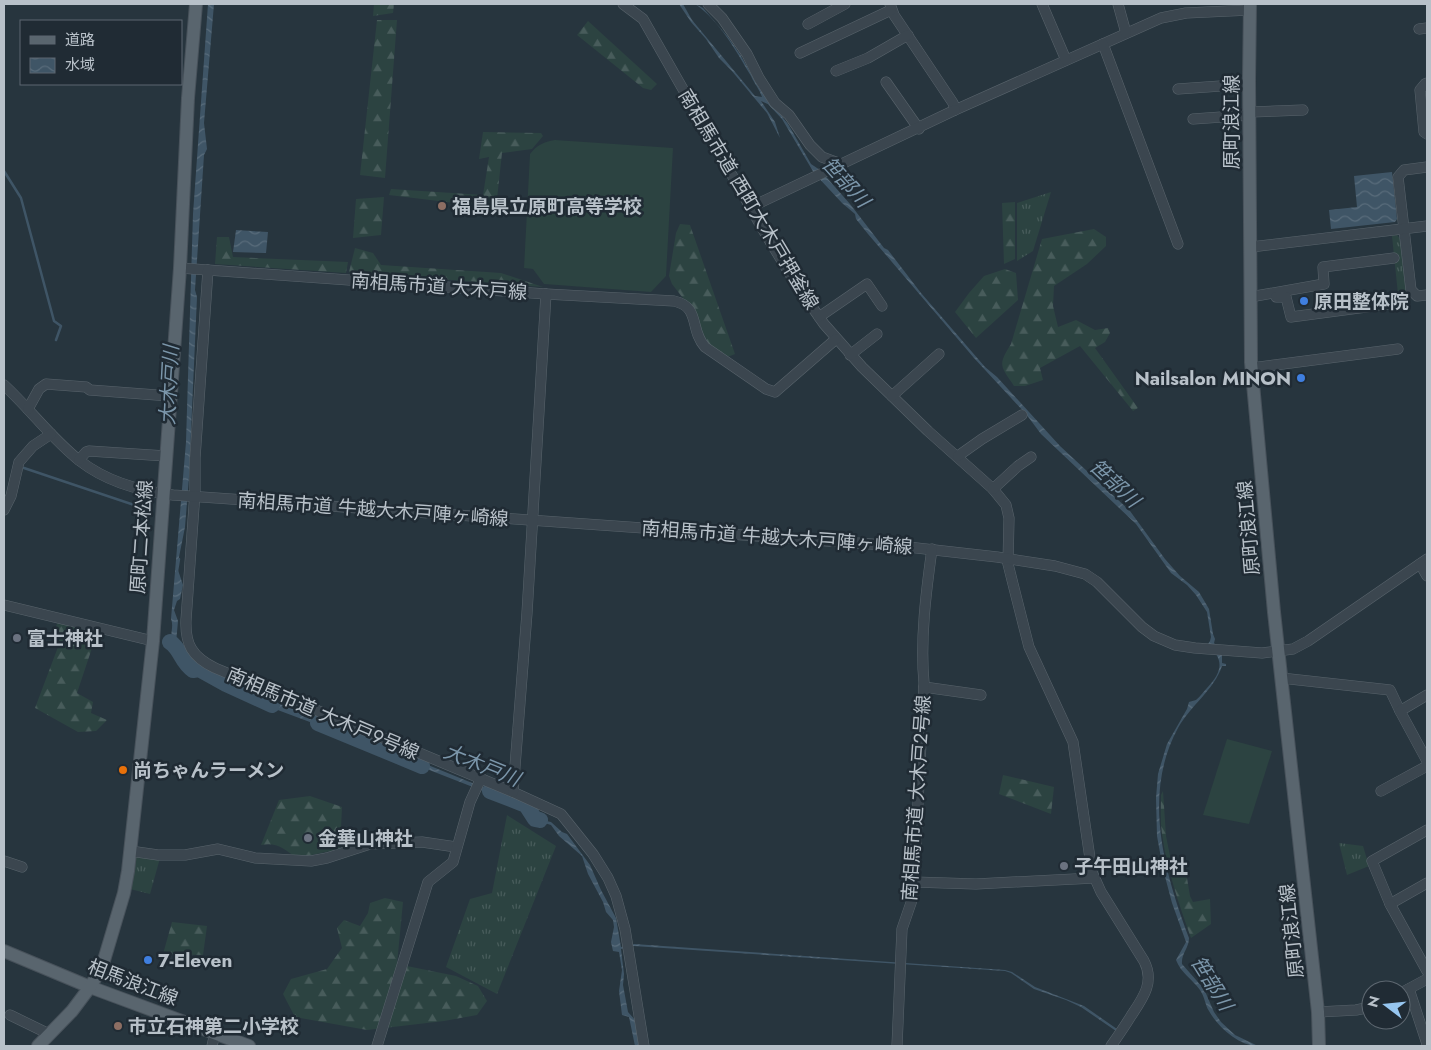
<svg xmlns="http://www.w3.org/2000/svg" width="1431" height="1050" viewBox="0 0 1431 1050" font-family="Jost,'Noto Sans JP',sans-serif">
  <defs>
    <pattern id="grass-tufts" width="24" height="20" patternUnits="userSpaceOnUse" patternTransform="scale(1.25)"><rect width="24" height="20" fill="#2c4341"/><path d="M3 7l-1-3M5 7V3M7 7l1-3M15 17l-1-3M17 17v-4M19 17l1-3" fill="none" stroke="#485c5b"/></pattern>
    <pattern id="forest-firs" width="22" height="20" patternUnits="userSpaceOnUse" patternTransform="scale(1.25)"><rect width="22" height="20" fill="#2c4341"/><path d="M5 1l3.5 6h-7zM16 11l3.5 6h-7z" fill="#485c5b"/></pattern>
    <pattern id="water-waves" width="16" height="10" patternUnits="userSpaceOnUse" patternTransform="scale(1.25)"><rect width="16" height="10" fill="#3f5566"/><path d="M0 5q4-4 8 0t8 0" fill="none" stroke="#596c7b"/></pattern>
  </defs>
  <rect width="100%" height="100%" fill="#27353e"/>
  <g fill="url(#grass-tufts)">
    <path d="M 1051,192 L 1033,251 L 1017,261 L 1017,203 Z"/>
    <path d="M 1397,235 L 1401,240 L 1407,292 L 1398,294 L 1392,236 Z"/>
    <path d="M 507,815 L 556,846 L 497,994 L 446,967 L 470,899 L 492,893 Z"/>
    <path d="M 1339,843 L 1363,846 L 1369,866 L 1347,875 Z"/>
    <path d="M 135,857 L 160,858 L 150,894 L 130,889 Z"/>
  </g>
  <g fill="url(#forest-firs)">
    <path d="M 374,4 L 394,4 L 393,13 L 373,16 Z"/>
    <path d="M 377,20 L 397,20 L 385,178 L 360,175 Z"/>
    <path d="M 588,21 L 657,84 L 651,90 L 643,88 L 577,35 Z"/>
    <path d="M 483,132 L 541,133 L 543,136 L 532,149 L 502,153 L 496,208 L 389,195 L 391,189 L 483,195 L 489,157 L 479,159 Z"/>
    <path d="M 384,197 L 381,235 L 353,238 L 356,199 Z"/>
    <path d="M 1015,202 L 1015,259 L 1004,264 L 1002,203 Z"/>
    <path d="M 680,224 L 690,225 L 735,354 L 725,358 L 707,346 L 693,311 L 672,284 L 669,276 L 676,233 Z"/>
    <path d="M 1094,229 L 1106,237 L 1106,246 L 1087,264 L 1054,286 L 1053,306 L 1058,327 L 1076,320 L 1095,330 L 1108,328 L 1110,333 L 1105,342 L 1095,348 L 1138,408 L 1133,411 L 1080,346 L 1040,368 L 1043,380 L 1025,386 L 1014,386 C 1001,366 997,366 1011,344 L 1042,239 Z"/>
    <path d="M 217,237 L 229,237 L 233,257 L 348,262 L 346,273 L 215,264 Z"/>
    <path d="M 355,248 L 373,253 L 381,265 L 501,273 L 543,287 L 349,272 Z"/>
    <path d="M 1005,269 L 1016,273 L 1018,300 L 976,338 L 955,312 L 969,293 L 984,276 Z"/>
    <path d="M 58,622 L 97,633 L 77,693 L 93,702 L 91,713 L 107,720 L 96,731 L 78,732 L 35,708 L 58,647 L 54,631 Z"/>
    <path d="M 1003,775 L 1054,787 L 1051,814 L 999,794 Z"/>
    <path d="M 1163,791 L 1166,836 L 1172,866 L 1186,872 L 1190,896 L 1193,902 L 1210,899 L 1211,924 L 1191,938 C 1179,904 1167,870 1162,834 C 1160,821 1161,808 1161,795 Z"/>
    <path d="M 310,796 L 342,807 L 340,849 L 297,858 C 284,849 277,842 261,845 L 279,800 Z"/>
    <path d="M 385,898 L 403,902 L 397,964 L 456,976 L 478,986 L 487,1001 L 477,1015 L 444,1021 L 367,1030 L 295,1017 L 283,994 L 291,979 L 327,969 L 342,948 L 337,928 L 344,920 L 360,926 L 368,913 L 370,903 Z"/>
    <path d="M 172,922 L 207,926 L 203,955 L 163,954 Z"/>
  </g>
  <g fill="#2c4341">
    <path d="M 555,140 L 673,148 L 666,276 L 651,292 L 544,284 L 533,269 L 524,268 L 530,154 C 537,145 543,142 555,140 Z"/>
    <path d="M 1227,739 L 1272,751 L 1249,824 L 1203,815 Z"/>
  </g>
  <g fill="url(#water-waves)">
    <path d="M 208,4 L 214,4 L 204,123 L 207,149 L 204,155 L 195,290 L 197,297 L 189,477 L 185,527 L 177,567 L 183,585 L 180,599 L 177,601 L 174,610 L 178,621 L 176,643 L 190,669 L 199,667 L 306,715 L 528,806 L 537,819 L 551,822 L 562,832 L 567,834 L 590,865 L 601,890 L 616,918 L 621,947 L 634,944 L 1005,970 L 1012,972 L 1035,987 L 1084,1006 L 1117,1029 L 1116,1031 L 1081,1007 L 1066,1000 L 1034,989 L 1011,973 L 1005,971 L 634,946 L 621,949 L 624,974 L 623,985 L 628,1012 L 636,1021 L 639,1046 L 635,1046 L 629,1017 L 622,1015 L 619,991 L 622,970 L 619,952 L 613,951 L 611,942 L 614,927 L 613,920 L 606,912 L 603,902 L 588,874 L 582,856 L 559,836 L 551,825 L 535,820 L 527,808 L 419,766 L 381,747 L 345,737 L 342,731 L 334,731 L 267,706 L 245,690 L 234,690 L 197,672 L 192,673 C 182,664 174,653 172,639 C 170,632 174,627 171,619 L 186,442 L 193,214 Z"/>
    <path d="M 679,4 L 683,4 L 692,20 L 750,90 L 755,96 L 762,97 C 760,90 754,83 751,76 C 736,51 720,21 695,4 L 703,8 L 728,37 L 741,56 L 759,88 L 788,124 L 811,164 L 820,170 L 850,204 L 884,248 L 888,250 L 921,293 L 985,367 L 997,377 L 1060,446 L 1130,511 L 1165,559 L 1180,576 L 1199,592 L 1209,609 L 1213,634 L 1215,639 L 1214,643 L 1222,653 L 1222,663 L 1226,664 L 1226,666 L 1222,666 C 1214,690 1191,705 1178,728 C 1142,794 1164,871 1189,938 C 1189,948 1181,954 1182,964 L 1204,989 L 1214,1012 L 1221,1022 L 1235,1035 L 1258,1046 C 1239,1046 1218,1027 1209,1011 C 1205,1005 1205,997 1200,990 C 1192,979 1181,973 1176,960 L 1186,942 L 1172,903 L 1163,869 L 1157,836 L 1156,798 L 1158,774 L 1167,744 L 1187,709 L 1189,702 C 1191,701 1194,701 1196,700 C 1200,697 1204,691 1207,688 C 1223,671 1224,660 1208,644 L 1210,641 L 1211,637 L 1207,612 L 1196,595 L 1187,585 L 1171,573 L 1136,524 L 1041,434 L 1026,414 L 974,358 L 868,234 L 856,219 L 855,214 L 842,203 L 814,173 L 782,119 L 768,104 L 761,101 L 775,122 L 780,138 L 767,113 L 731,70 L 719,58 L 706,39 L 691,22 Z"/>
    <path d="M 1392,172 L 1397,219 L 1395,222 L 1331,229 L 1329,210 L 1357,207 L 1354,176 Z"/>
    <path d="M 236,230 L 268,232 L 266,253 L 233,252 Z"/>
  </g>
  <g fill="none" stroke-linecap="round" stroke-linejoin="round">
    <g stroke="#3f5566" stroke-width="2.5">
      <path d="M 4,171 L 21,198 L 54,321 L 61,326 L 56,340"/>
      <path d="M 24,468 L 149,510"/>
      <path d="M 177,571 L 179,559"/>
    </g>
    <g stroke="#3f5566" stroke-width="16">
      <path d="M 170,642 C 181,649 181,662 193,670 L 199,669 L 226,684 L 272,705"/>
      <path d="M 318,723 L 422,766"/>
      <path d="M 490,791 L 526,805 L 535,819 L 540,820"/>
    </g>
    <g stroke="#59646c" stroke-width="11">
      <g id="minor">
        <path d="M 623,4 L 643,19 L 765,233 L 796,284 L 824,324 L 862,367 L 928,431 L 993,489 L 1006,505 L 1009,518 L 1008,564 L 1013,584 L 1029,647 L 1073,742 L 1092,872 L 1101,892 L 1144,961 C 1155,982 1143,998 1131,1016 C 1125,1026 1118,1036 1111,1046"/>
        <path d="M 708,4 L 722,18 L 747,54 L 759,78 L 775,103 L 789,115 L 810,145 L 822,157 L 841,164"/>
        <path d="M 890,4 L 894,15 L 953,103 L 955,110 L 1161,18 L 1186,13 L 1250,10"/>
        <path d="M 1042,4 L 1066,60"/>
        <path d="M 1118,4 L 1126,33"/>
        <path d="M 808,24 L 845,4"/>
        <path d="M 1419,29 L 1427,28"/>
        <path d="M 1103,44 L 1178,244"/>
        <path d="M 800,53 L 891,10"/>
        <path d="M 836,71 L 868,58 L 908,35"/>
        <path d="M 886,82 L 919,129"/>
        <path d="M 1427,83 L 1425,84 L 1420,90 L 1424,132 L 1427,134"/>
        <path d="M 1178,89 L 1249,84"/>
        <path d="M 1250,112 L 1303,110"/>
        <path d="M 1193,119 L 1250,115"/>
        <path d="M 1427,167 L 1404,170 L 1398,177 L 1411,290 L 1417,296 L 1427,295"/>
        <path d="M 751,207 L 955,110"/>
        <path d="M 1251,247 L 1427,226"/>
        <path d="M 180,268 L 546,294 L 674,301 C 701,307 689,329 705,347 L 766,389 L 775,392 L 836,339"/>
        <path d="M 208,270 L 195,458 L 195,492 L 186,620 C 185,644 192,657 215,668 L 513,792 L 561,814 L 593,854 L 608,878 L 616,896 L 625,929 L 644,1046"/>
        <path d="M 1250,297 L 1324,284 L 1323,267 L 1394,258"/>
        <path d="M 1276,297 L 1286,297 L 1291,317 L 1389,304"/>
        <path d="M 819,317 L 867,284 L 882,306"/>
        <path d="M 850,355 L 877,334"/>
        <path d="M 1252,368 L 1398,349"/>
        <path d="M 4,385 C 30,409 52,439 80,461 C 107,482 140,491 173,495 L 899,546 L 997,557 L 1055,566 L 1085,574 L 1097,582 L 1142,627 L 1154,636 L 1175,645 L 1195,648 L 1262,653 L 1293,649 L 1308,641 L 1427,559"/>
        <path d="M 892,396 L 939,354"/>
        <path d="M 28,409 L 39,389 L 46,384 L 86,387 L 90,390 L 170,396"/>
        <path d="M 958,456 L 982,439 L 1022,415"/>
        <path d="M 79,460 L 86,452 L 89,451 L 166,456"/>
        <path d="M 993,489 L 1018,466 L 1031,457"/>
        <path d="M 4,510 L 11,496 L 19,462 L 33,446 L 51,434"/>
        <path d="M 1420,564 L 1427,576"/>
        <path d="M 4,605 L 153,641"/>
        <path d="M 1281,678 L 1390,690 L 1400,711"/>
        <path d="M 924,687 L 981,695"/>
        <path d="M 1427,695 L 1400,711 L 1427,761"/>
        <path d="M 1381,791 L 1427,766"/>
        <path d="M 513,792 L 527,613 L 546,294"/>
        <path d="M 1427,830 L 1372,861 L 1390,904 L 1427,883"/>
        <path d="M 130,851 L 158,855 L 185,855 L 218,849 L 255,858 L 311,861 L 327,858 L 370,844 L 422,842 L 456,847"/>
        <path d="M 4,861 L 22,867"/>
        <path d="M 914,882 L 976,884 L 1094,878"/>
        <path d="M 1390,904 L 1427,971"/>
        <path d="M 1409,989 L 1427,1044"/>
        <path d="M 1401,993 L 1427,979"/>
        <path d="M 1318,1012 L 1356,1010 L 1371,1007"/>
        <path d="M 10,1015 L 49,1034"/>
        <path d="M 212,1046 L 215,1033"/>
        <path d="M 377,1046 L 428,882 L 453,862 L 470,802 L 481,778"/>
        <path d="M 897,1046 L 902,929 L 912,900 L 914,882 L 924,683 C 920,640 926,592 932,549"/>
      </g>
    </g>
    <g stroke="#48525b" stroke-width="14">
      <g id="major">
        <path d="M 1250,4 L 1249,80 L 1251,362 L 1274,612 L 1318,1012 L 1319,1046"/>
        <path d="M 4,951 L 90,987 L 249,1046"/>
        <path d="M 38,1046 L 72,1011 L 90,987 L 102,967 L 124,893 L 128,871 L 153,641 L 180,268 L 188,98 L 196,4"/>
      </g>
    </g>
    <use href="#minor" stroke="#3b464f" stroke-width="10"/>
    <use href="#major" stroke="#59656e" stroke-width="12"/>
  </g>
  <g fill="#8d6e63" stroke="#202b34" stroke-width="2">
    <circle cx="442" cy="206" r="5"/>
    <circle cx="118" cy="1026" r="5"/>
  </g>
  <g fill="#3f7fe0" stroke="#202b34" stroke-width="2">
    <circle cx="1304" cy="301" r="5"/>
    <circle cx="1301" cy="378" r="5"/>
    <circle cx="148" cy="960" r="5"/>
  </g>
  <g fill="#6b7280" stroke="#202b34" stroke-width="2">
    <circle cx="17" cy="638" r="5"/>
    <circle cx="308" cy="838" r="5"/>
    <circle cx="1064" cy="866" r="5"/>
  </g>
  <circle fill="#e8710a" stroke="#202b34" stroke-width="2" cx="123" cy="770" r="5"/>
  <g text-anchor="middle" stroke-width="5" stroke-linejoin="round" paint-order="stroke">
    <g font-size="19" fill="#b8c1c9" stroke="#202b34">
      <text transform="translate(1231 122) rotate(-90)" y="7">原町浪江線</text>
      <text transform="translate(749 199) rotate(59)" y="7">南相馬市道 西町大木戸押釜線</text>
      <text transform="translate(439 286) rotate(4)" y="7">南相馬市道 大木戸線</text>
      <text transform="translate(373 509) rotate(4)" y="7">南相馬市道 牛越大木戸陣ヶ崎線</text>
      <text transform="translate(1248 528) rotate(-95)" y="7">原町浪江線</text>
      <text transform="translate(141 537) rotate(-86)" y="7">原町二本松線</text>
      <text transform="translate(777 537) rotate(4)" y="7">南相馬市道 牛越大木戸陣ヶ崎線</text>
      <text transform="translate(323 713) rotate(23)" y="7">南相馬市道 大木戸9号線</text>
      <text transform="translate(916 798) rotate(-86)" y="7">南相馬市道 大木戸2号線</text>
      <text transform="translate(1291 931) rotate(-96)" y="7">原町浪江線</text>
      <text transform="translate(133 982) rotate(21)" y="7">相馬浪江線</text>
    </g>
    <g font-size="19" font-weight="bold" fill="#b8c1c9" stroke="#202b34" text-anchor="start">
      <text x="452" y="213">福島県立原町高等学校</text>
      <text x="1314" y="308">原田整体院</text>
      <text x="1291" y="385" text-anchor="end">Nailsalon MINON</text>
      <text x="27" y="645">富士神社</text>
      <text x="133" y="777">尚ちゃんラーメン</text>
      <text x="318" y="845">金華山神社</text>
      <text x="1074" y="873">子午田山神社</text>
      <text x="158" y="967">7-Eleven</text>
      <text x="128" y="1033">市立石神第二小学校</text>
    </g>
    <g font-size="20" font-style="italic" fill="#7b96aa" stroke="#202b34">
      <text transform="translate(846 182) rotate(48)" y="7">笹部川</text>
      <text transform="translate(169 385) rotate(-87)" y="7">大木戸川</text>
      <text transform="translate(1115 483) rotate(43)" y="7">笹部川</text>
      <text transform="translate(482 765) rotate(22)" y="7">大木戸川</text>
      <text transform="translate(1212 983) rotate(58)" y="7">笹部川</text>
    </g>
  </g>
  <rect width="1431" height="1050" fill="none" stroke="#b8c1c9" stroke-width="10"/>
  <rect x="20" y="20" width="162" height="65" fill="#202b34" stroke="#5d6770"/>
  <rect x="30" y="36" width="25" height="8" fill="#59656e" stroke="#5d6770"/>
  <text x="65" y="45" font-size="15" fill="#b8c1c9">道路</text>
  <rect x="30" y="58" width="25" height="15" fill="url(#water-waves)" stroke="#5d6770"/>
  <text x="65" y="70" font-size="15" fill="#b8c1c9">水域</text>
  <g transform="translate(1386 1005) rotate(286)"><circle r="24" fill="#202b34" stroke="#5d6770"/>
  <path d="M0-4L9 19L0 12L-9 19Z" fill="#96c6f0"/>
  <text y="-8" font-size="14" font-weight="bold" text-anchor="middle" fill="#b8c1c9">N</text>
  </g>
</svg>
